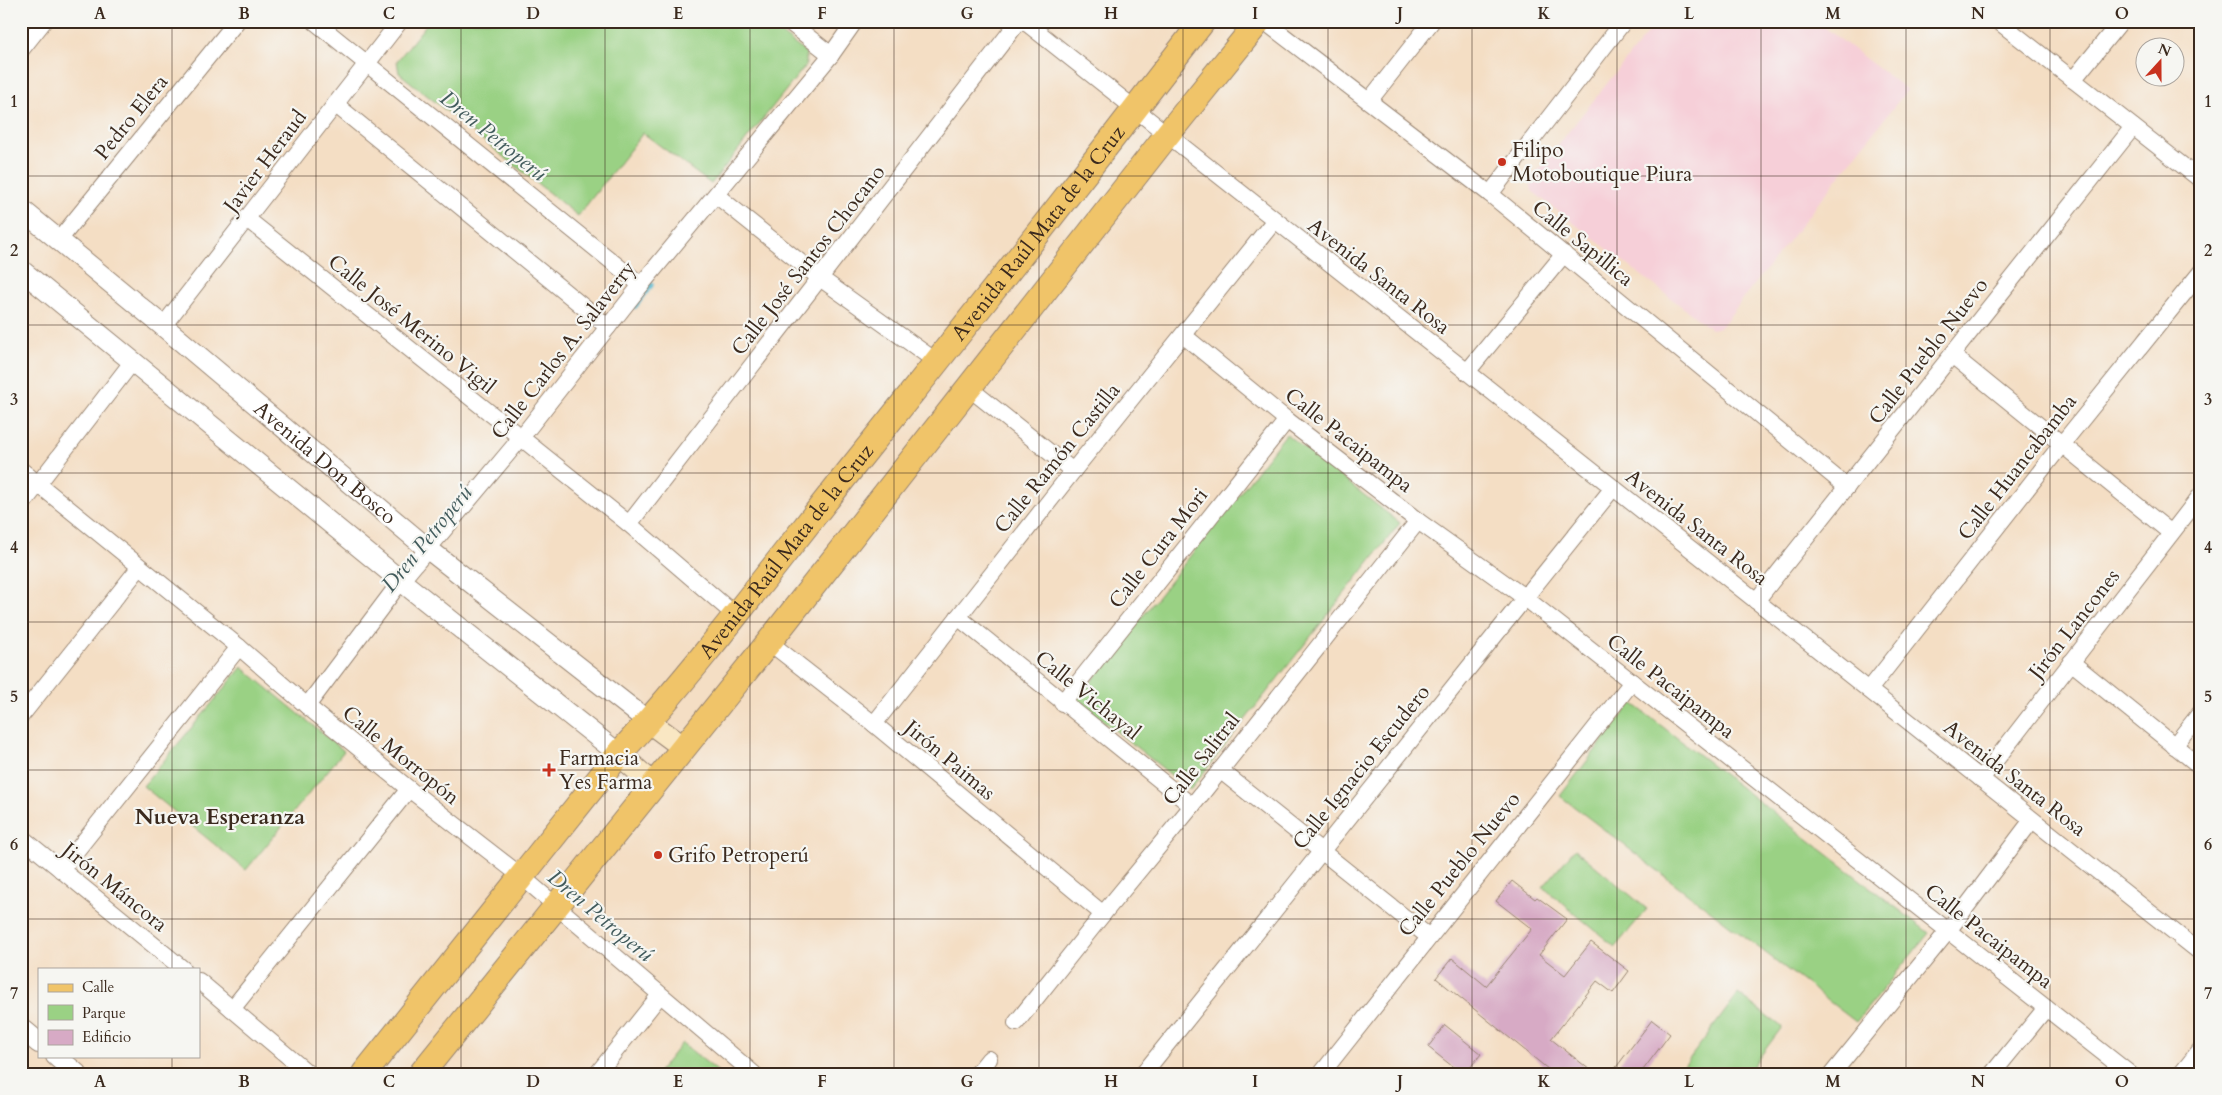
<svg xmlns="http://www.w3.org/2000/svg" width="2222" height="1095" viewBox="0 0 2222 1095" font-family="Cardo,serif">
  <rect width="100%" height="100%" fill="#f6f6f2"/>
  <filter id="ink" filterUnits="userSpaceOnUse"><feTurbulence type="fractalNoise" baseFrequency=".02" numOctaves="2"/><feDisplacementMap in="SourceGraphic" scale="10" xChannelSelector="R" yChannelSelector="G"/><feConvolveMatrix kernelMatrix="1 2 1 2 8 2 1 2 1" color-interpolation-filters="sRGB"/></filter>
  <filter id="wash" filterUnits="userSpaceOnUse"><feTurbulence type="fractalNoise" baseFrequency=".0096" numOctaves="4" result="noise"/><feDisplacementMap in="SourceGraphic" scale="20" xChannelSelector="R" yChannelSelector="G"/><feGaussianBlur stdDeviation="1.12" result="paint"/><feColorMatrix in="noise" values="0 0 0 0 0 0 0 0 0 0 0 0 0 0 0 0 0 1.4 0 .05"/><feComposite in="paint" operator="in"/></filter>
  <g filter="url(#wash)">
    <rect width="100%" height="100%" fill="#f4dec4"/>
    <path fill="#f6cfd8" d="M 1657,21 L 1816,21 L 1907,90 L 1721,327 L 1711,329 L 1532,191 L 1530,180 Z"/>
    <g fill="#9ad184" stroke="#6a7e51">
      <path d="M 429,21 L 765,21 L 806,53 L 806,65 L 711,184 L 643,133 L 578,216 L 399,73 L 397,61 Z"/>
      <path d="M 1286,434 L 1400,523 L 1190,790 L 1077,700 Z"/>
      <path d="M 242,667 L 344,751 L 246,870 L 143,786 Z"/>
      <path d="M 1632,703 L 1929,933 L 1856,1022 L 1560,796 Z"/>
      <path d="M 1575,849 L 1647,909 L 1615,947 L 1543,887 Z"/>
      <path d="M 1738,994 L 1782,1027 L 1747,1074 L 1678,1074 Z"/>
      <path d="M 682,1043 L 721,1074 L 657,1074 Z"/>
    </g>
    <g fill="none" stroke-linecap="round" stroke-linejoin="round">
      <path stroke="#53b8d1" stroke-width="5.5" d="M 635,306 L 651,285 L 646,281"/>
    </g>
    <g id="blocks">
      <g fill="#d7aac5">
        <path d="M 1512,881 L 1535,899 L 1537,897 L 1567,919 L 1539,955 L 1565,975 L 1591,942 L 1629,971 L 1613,993 L 1597,981 L 1551,1039 L 1595,1074 L 1554,1074 L 1436,978 L 1452,958 L 1486,986 L 1532,929 L 1496,901 Z"/>
        <path d="M 1652,1020 L 1670,1034 L 1640,1074 L 1611,1074 Z"/>
        <path d="M 1445,1025 L 1481,1054 L 1465,1074 L 1462,1074 L 1428,1047 Z"/>
      </g>
    </g>
  </g>
  <g filter="url(#ink)">
    <use href="#blocks" fill-opacity="0" stroke="#988471" stroke-width="1"/>
    <g fill="none" stroke-linecap="round" stroke-linejoin="round">
      <g stroke="#988471" stroke-width="18">
        <g id="minor">
          <path d="M 314,21 L 641,285"/>
          <path d="M 788,21 L 831,55"/>
          <path d="M 1024,21 L 2201,953"/>
          <path d="M 1264,21 L 1490,194 L 1847,487"/>
          <path d="M 1998,21 L 2201,180"/>
          <path d="M 21,50 L 44,21"/>
          <path d="M 2073,80 L 2121,21"/>
          <path d="M 1369,101 L 1432,21"/>
          <path d="M 335,104 L 608,327"/>
          <path d="M 1490,194 L 1624,21"/>
          <path d="M 716,195 L 820,278 L 937,362"/>
          <path d="M 247,219 L 629,524 L 735,615"/>
          <path d="M 59,240 L 237,21"/>
          <path d="M 163,326 L 400,21"/>
          <path d="M 1183,335 L 1287,420 L 1418,521 L 1524,597 L 2130,1074"/>
          <path d="M 1952,355 L 2171,533"/>
          <path d="M 1467,372 L 1564,254"/>
          <path d="M 969,388 L 1073,471"/>
          <path d="M 21,470 L 239,647 L 307,706 L 409,789 L 521,876 L 754,1074"/>
          <path d="M 21,506 L 133,361"/>
          <path d="M 629,524 L 1019,21"/>
          <path d="M 1756,601 L 2133,127"/>
          <path d="M 958,617 L 1192,806"/>
          <path d="M 769,642 L 874,724 L 1103,914"/>
          <path d="M 2071,662 L 2201,767"/>
          <path d="M 1869,690 L 2062,444 L 2201,272"/>
          <path d="M 1062,703 L 1287,420"/>
          <path d="M 307,706 L 401,581 L 520,439 L 641,285 L 831,55 L 855,21"/>
          <path d="M 21,716 L 139,568"/>
          <path d="M 874,724 L 1073,471 L 1275,220"/>
          <path d="M 2174,746 L 2201,712"/>
          <path d="M 1220,770 L 1429,937"/>
          <path d="M 1981,779 L 2201,495"/>
          <path d="M 21,837 L 183,969"/>
          <path d="M 61,870 L 239,647"/>
          <path d="M 199,981 L 309,1074"/>
          <path d="M 232,1009 L 409,789"/>
          <path d="M 1016,1023 L 1103,914 L 1192,806 L 1418,521"/>
          <path d="M 597,1074 L 660,995"/>
          <path d="M 977,1074 L 989,1059"/>
          <path d="M 1143,1074 L 1613,488"/>
          <path d="M 1321,1074 L 1632,682"/>
          <path d="M 1832,1074 L 1948,931 L 2032,820"/>
          <path d="M 1992,1074 L 2046,1008"/>
          <path d="M 2181,1074 L 2201,1049"/>
        </g>
      </g>
      <g stroke="#988471" stroke-width="22">
        <g id="tertiary">
          <path id="s1" d="M 21,209 L 163,326 L 428,549 L 649,722"/>
          <path d="M 21,270 L 401,581 L 619,754"/>
          <path d="M 21,1028 L 39,1043"/>
          <path d="M 56,1056 L 77,1074"/>
        </g>
      </g>
      <g stroke="#988471" stroke-width="24">
        <g id="secondary">
          <path d="M 649,722 L 683,747"/>
          <path d="M 619,754 L 653,784"/>
        </g>
      </g>
      <g stroke="#988471" stroke-width="27">
        <g id="primary">
          <path id="s2" d="M 364,1074 L 619,754 C 697,668 767,575 839,484 C 962,331 1083,177 1203,21"/>
          <path d="M 421,1074 L 769,642 L 1167,135 L 1259,21"/>
        </g>
      </g>
      <use href="#minor" stroke="#fff" stroke-width="16"/>
      <use href="#tertiary" stroke="#fff" stroke-width="20"/>
      <use href="#secondary" stroke="#f9e7c3" stroke-width="22"/>
      <use href="#primary" stroke="#f0c469" stroke-width="25"/>
    </g>
  </g>
  <path fill="none" stroke="#3b2a1e" stroke-width="1" stroke-opacity="0.55" d="M 172,21 L 172,969M 316,21 L 316,1074M 461,21 L 461,1074M 605,21 L 605,1074M 750,21 L 750,1074M 894,21 L 894,1074M 1039,21 L 1039,1074M 1183,21 L 1183,1074M 1328,21 L 1328,1074M 1472,21 L 1472,1074M 1617,21 L 1617,1074M 1761,21 L 1761,1074M 1906,21 L 1906,1074M 2050,21 L 2050,1074M 21,176 L 2201,176M 21,325 L 2201,325M 21,473 L 2201,473M 21,622 L 2201,622M 21,770 L 2201,770M 21,919 L 2201,919M 172,1056 L 172,1074"/>
  <g fill="#c8321e" stroke="#f6f6f2" stroke-width="2">
    <circle cx="1502" cy="162" r="5"/>
    <path d="M546.5 762.5h5v5h5v5h-5v5h-5v-5h-5v-5h5z"/>
    <circle cx="658" cy="855" r="5"/>
  </g>
  <g text-anchor="middle" stroke-width="4.5" stroke-linejoin="round" paint-order="stroke">
    <g font-size="21" fill="#3b2a1e" stroke="#f6f6f2">
      <text transform="translate(131 117) rotate(-51)" y="7">Pedro Elera</text>
      <text transform="translate(265 161) rotate(-53)" y="7">Javier Heraud</text>
      <text dy="7" stroke="none"><textPath href="#s2" startOffset="1078">Avenida Raúl Mata de la Cruz</textPath></text>
      <text transform="translate(1583 243) rotate(39)" y="7">Calle Sapillica</text>
      <text transform="translate(808 260) rotate(-52)" y="7">Calle José Santos Chocano</text>
      <text transform="translate(1379 276) rotate(38)" y="7">Avenida Santa Rosa</text>
      <text transform="translate(412 324) rotate(39)" y="7">Calle José Merino Vigil</text>
      <text transform="translate(563 350) rotate(-52)" y="7">Calle Carlos A. Salaverry</text>
      <text transform="translate(1928 351) rotate(-52)" y="7">Calle Pueblo Nuevo</text>
      <text transform="translate(1349 440) rotate(38)" y="7">Calle Pacaipampa</text>
      <text transform="translate(1057 458) rotate(-51)" y="7">Calle Ramón Castilla</text>
      <text dy="7" stroke="none"><textPath href="#s1" startOffset="396">Avenida Don Bosco</textPath></text>
      <text transform="translate(2017 467) rotate(-52)" y="7">Calle Huancabamba</text>
      <text transform="translate(1697 527) rotate(38)" y="7">Avenida Santa Rosa</text>
      <text transform="translate(1158 548) rotate(-52)" y="7">Calle Cura Mori</text>
      <text dy="7" stroke="none"><textPath href="#s2" startOffset="672">Avenida Raúl Mata de la Cruz</textPath></text>
      <text transform="translate(2074 624) rotate(-52)" y="7">Jirón Lancones</text>
      <text transform="translate(1671 686) rotate(38)" y="7">Calle Pacaipampa</text>
      <text transform="translate(1088 695) rotate(39)" y="7">Calle Vichayal</text>
      <text transform="translate(401 755) rotate(39)" y="7">Calle Morropón</text>
      <text transform="translate(1201 759) rotate(-52)" y="7">Calle Salitral</text>
      <text transform="translate(950 760) rotate(40)" y="7">Jirón Paimas</text>
      <text transform="translate(1361 767) rotate(-51)" y="7">Calle Ignacio Escudero</text>
      <text transform="translate(2015 778) rotate(38)" y="7">Avenida Santa Rosa</text>
      <text transform="translate(1459 864) rotate(-51)" y="7">Calle Pueblo Nuevo</text>
      <text transform="translate(115 887) rotate(39)" y="7">Jirón Máncora</text>
      <text transform="translate(1989 936) rotate(38)" y="7">Calle Pacaipampa</text>
    </g>
    <g font-size="21" fill="#3b2a1e" stroke="#f6f6f2" text-anchor="start">
      <text x="1512" y="157">Filipo<tspan x="1512" dy="24">Motoboutique Piura</tspan></text>
      <text x="559" y="765">Farmacia<tspan x="559" dy="24">Yes Farma</tspan></text>
      <text x="668" y="862">Grifo Petroperú</text>
    </g>
    <g font-size="22" font-style="italic" fill="#435c5d" stroke="#f6f6f2">
      <text transform="translate(494 135) rotate(39)" y="8">Dren Petroperú</text>
      <text transform="translate(426 538) rotate(-51)" y="8">Dren Petroperú</text>
      <text transform="translate(601 915) rotate(40)" y="8">Dren Petroperú</text>
    </g>
    <g font-size="22" font-weight="bold" fill="#3b2a1e" stroke="#f6f6f2">
      <text x="220" y="824">Nueva Esperanza</text>
    </g>
  </g>
  <rect width="2222" height="1095" fill="none" stroke="#f6f6f2" stroke-width="55"/>
  <rect x="38" y="968" width="162" height="90" fill="#f6f6f2" stroke="#aba49d"/>
  <rect x="48" y="984" width="25" height="8" fill="#f0c469" stroke="#aba49d"/>
  <text x="82" y="992" font-size="15" fill="#3b2a1e">Calle</text>
  <rect x="48" y="1005" width="25" height="15" fill="#9ad184" stroke="#aba49d"/>
  <text x="82" y="1018" font-size="15" fill="#3b2a1e">Parque</text>
  <rect x="48" y="1030" width="25" height="15" fill="#d7aac5" stroke="#aba49d"/>
  <text x="82" y="1042" font-size="15" fill="#3b2a1e">Edificio</text>
  <g transform="translate(2160 62) rotate(21)"><circle r="24" fill="#f6f6f2" stroke="#aba49d"/>
  <path d="M0-4L9 19L0 12L-9 19Z" fill="#c8321e"/>
  <text y="-8" font-size="14" font-weight="bold" text-anchor="middle" fill="#3b2a1e">N</text>
  </g>
  <rect x="28" y="28" width="2166" height="1040" fill="none" stroke="#3b2a1e" stroke-width="2"/>
  <g font-size="16" text-anchor="middle" font-weight="bold" fill="#3b2a1e">
    <text x="100" y="19">A</text>
    <text x="244" y="19">B</text>
    <text x="389" y="19">C</text>
    <text x="533" y="19">D</text>
    <text x="678" y="19">E</text>
    <text x="822" y="19">F</text>
    <text x="967" y="19">G</text>
    <text x="1111" y="19">H</text>
    <text x="1255" y="19">I</text>
    <text x="1400" y="19">J</text>
    <text x="1544" y="19">K</text>
    <text x="1689" y="19">L</text>
    <text x="1833" y="19">M</text>
    <text x="1978" y="19">N</text>
    <text x="2122" y="19">O</text>
    <text x="14" y="107">1</text>
    <text x="2208" y="107">1</text>
    <text x="14" y="256">2</text>
    <text x="2208" y="256">2</text>
    <text x="14" y="405">3</text>
    <text x="2208" y="405">3</text>
    <text x="14" y="553">4</text>
    <text x="2208" y="553">4</text>
    <text x="14" y="702">5</text>
    <text x="2208" y="702">5</text>
    <text x="14" y="850">6</text>
    <text x="2208" y="850">6</text>
    <text x="14" y="999">7</text>
    <text x="2208" y="999">7</text>
    <text x="100" y="1087">A</text>
    <text x="244" y="1087">B</text>
    <text x="389" y="1087">C</text>
    <text x="533" y="1087">D</text>
    <text x="678" y="1087">E</text>
    <text x="822" y="1087">F</text>
    <text x="967" y="1087">G</text>
    <text x="1111" y="1087">H</text>
    <text x="1255" y="1087">I</text>
    <text x="1400" y="1087">J</text>
    <text x="1544" y="1087">K</text>
    <text x="1689" y="1087">L</text>
    <text x="1833" y="1087">M</text>
    <text x="1978" y="1087">N</text>
    <text x="2122" y="1087">O</text>
  </g>
</svg>
